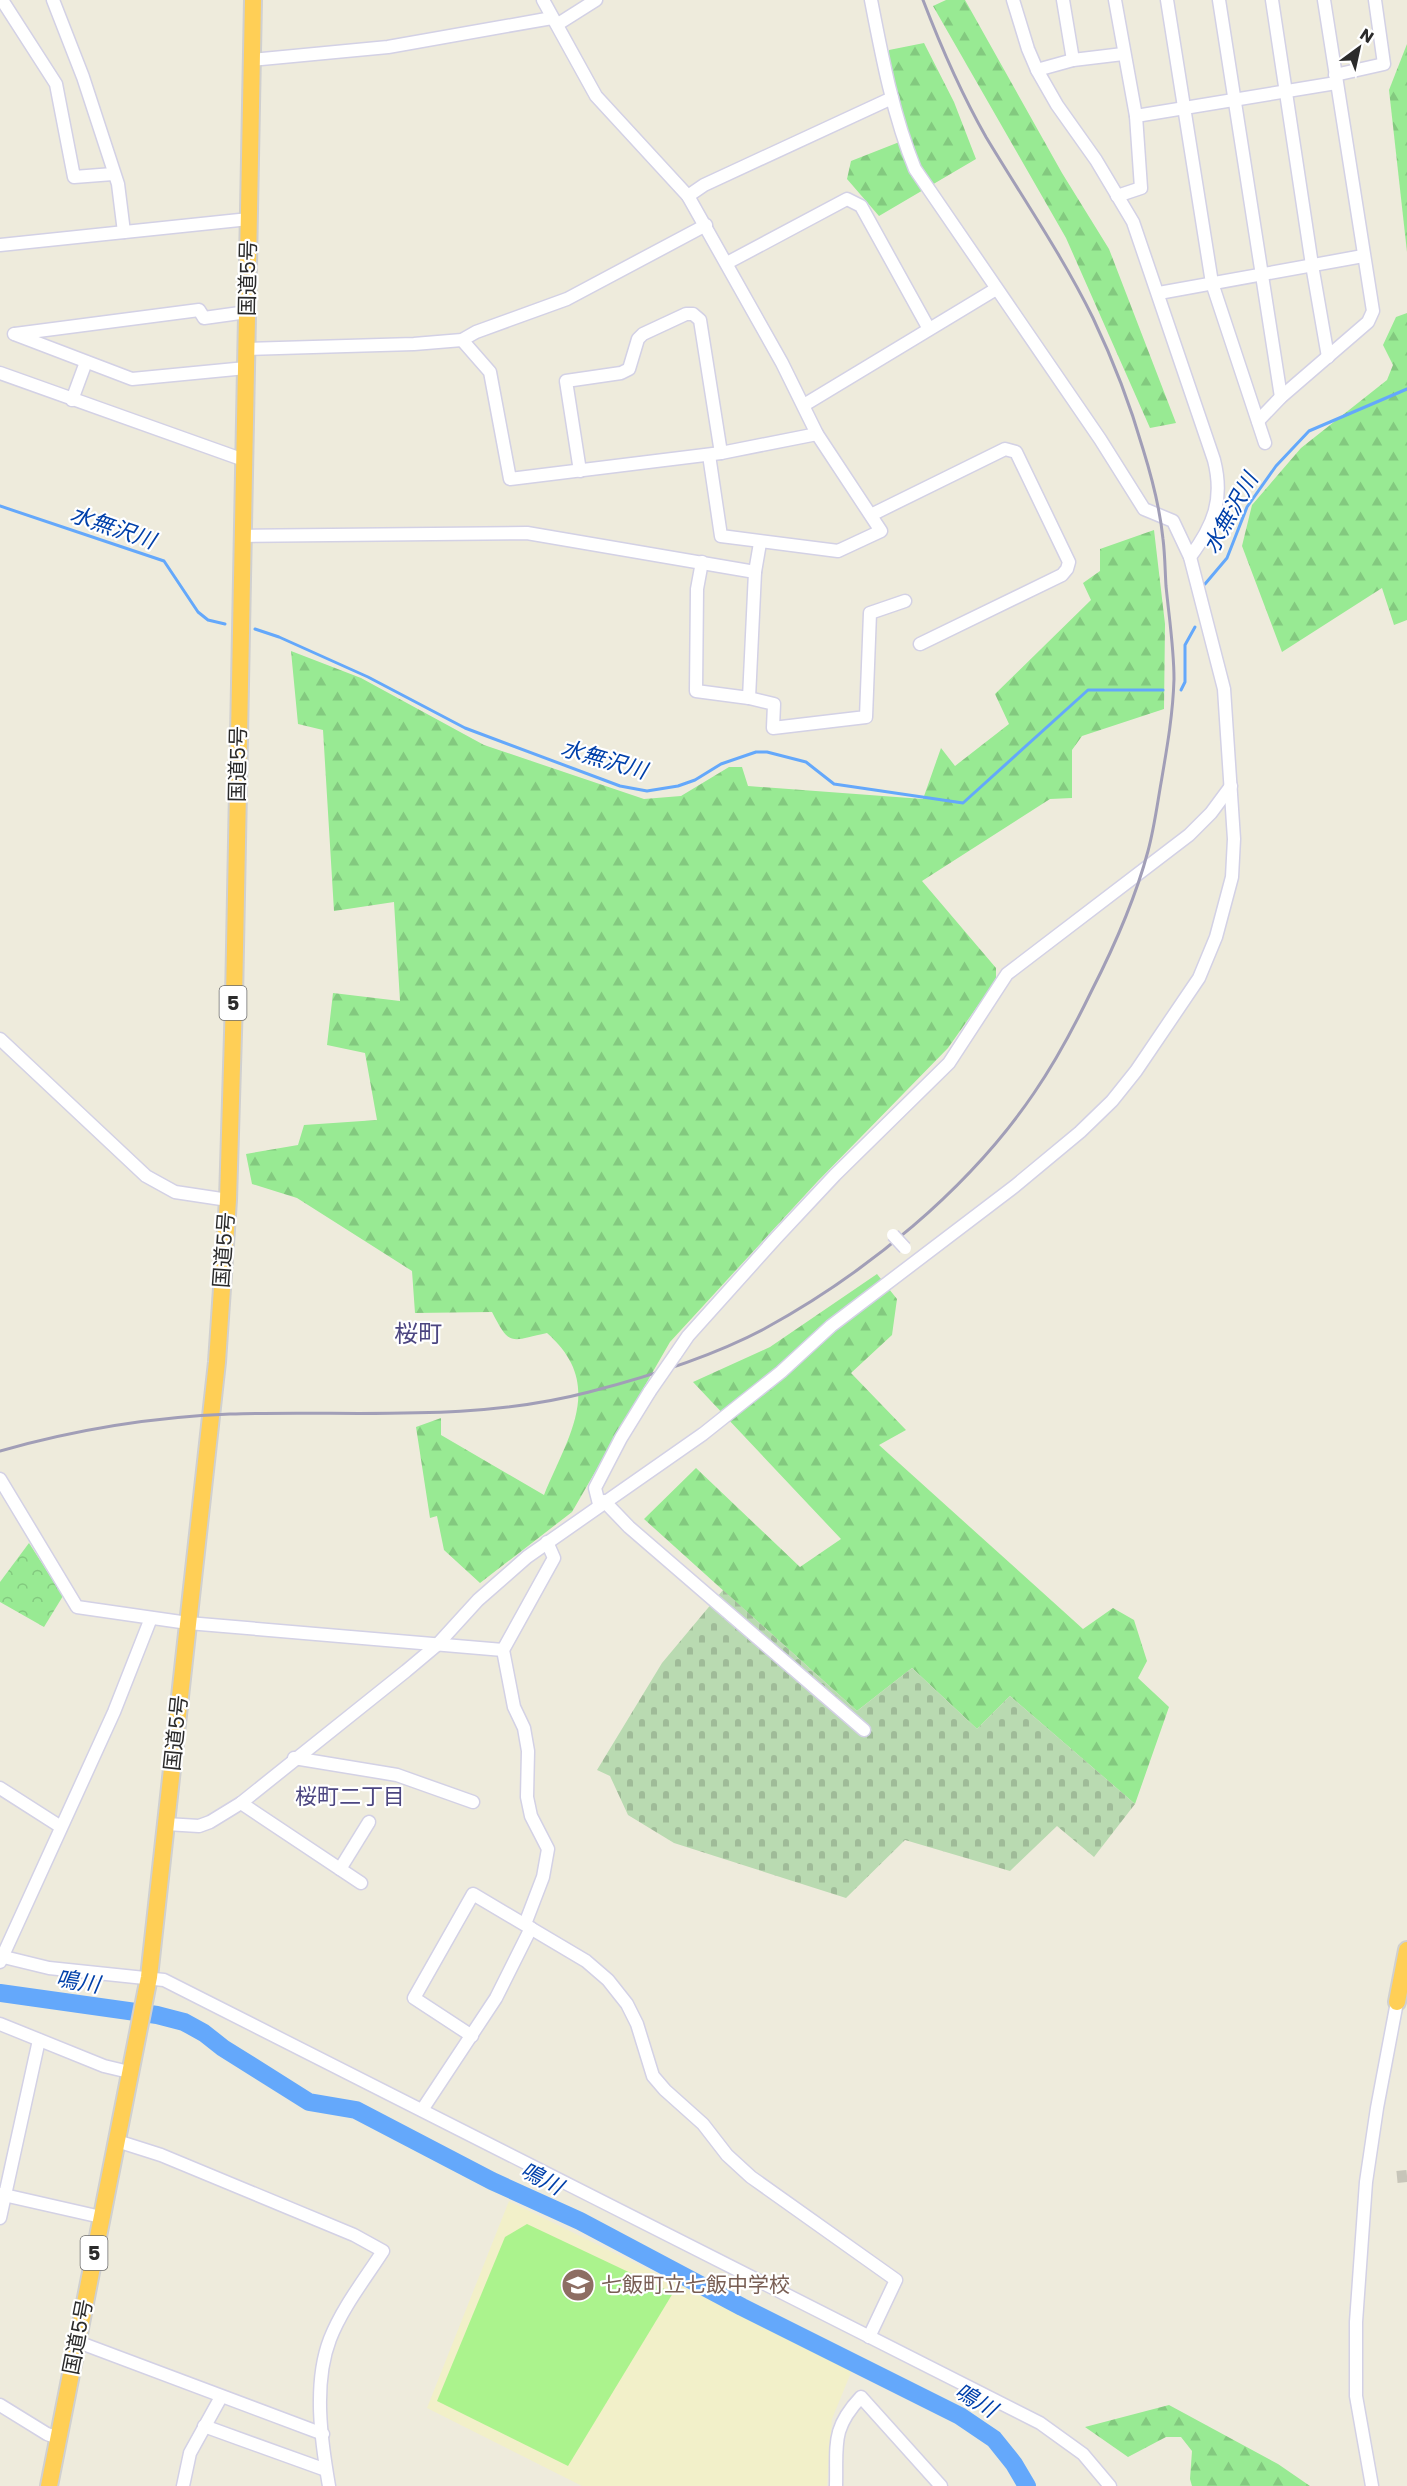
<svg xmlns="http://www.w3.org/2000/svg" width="1407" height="2486" viewBox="0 0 1407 2486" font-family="Poppins,'Noto Sans JP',sans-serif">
  <defs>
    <pattern id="forest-firs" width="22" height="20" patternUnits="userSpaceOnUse" patternTransform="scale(1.5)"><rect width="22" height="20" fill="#98ea93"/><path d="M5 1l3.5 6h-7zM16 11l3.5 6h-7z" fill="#83c97f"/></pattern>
    <pattern id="cemetery-stones" width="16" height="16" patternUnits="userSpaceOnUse" patternTransform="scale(1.5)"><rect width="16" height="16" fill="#b9dab1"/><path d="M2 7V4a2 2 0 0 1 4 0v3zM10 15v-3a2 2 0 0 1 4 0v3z" fill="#9fbb98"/></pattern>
    <pattern id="park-crowns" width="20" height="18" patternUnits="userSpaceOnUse" patternTransform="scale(1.5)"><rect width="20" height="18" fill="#98ea93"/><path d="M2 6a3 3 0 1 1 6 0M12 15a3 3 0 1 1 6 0" fill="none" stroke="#83c97f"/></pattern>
  </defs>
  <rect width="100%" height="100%" fill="#eeebdc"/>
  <path fill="#f2f0c9" d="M 509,2201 L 852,2370 L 832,2419 L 827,2486 L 582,2486 L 427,2408 Z"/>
  <g fill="url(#forest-firs)">
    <path d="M 946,0 L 965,0 L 1062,173 L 1109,249 L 1176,423 L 1150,428 L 1066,238 L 933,6 Z"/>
    <path d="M 924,43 L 954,102 L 976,159 L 879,216 L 847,179 L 851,161 L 907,139 L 888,68 L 889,50 Z"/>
    <path d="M 1407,44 L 1407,252 L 1389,90 Z"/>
    <path d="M 1407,313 L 1407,620 L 1394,625 L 1382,588 L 1282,652 L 1242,546 L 1252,505 L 1301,448 L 1387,380 L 1393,365 L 1383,345 L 1396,317 Z"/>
    <path d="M 1154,530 L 1165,624 L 1164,709 L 1082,736 L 1072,750 L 1072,798 L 1050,799 L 922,881 L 996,968 L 996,980 L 948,1048 L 817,1182 L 670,1342 L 572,1512 L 480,1583 L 444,1550 L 437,1516 L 430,1518 L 416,1427 L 441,1418 L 441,1435 L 544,1495 C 568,1436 606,1385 547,1333 C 510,1341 510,1347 492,1312 L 415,1313 L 412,1271 L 297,1198 L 252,1184 L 246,1154 L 298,1145 L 304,1125 L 377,1120 L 365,1053 L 327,1045 L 333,993 L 400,1001 L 394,902 L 334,911 L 323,730 L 298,724 L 291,651 L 361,678 L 484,745 L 644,799 L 681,796 L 729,767 L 742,767 L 748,786 L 923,799 L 941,748 L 955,766 L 1009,724 L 995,694 L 1091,600 L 1083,583 L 1100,571 L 1100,549 Z"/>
    <path d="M 877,1274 L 897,1299 L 892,1335 L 851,1373 L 906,1430 L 879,1445 L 1083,1629 L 1113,1608 L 1134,1620 L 1147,1661 L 1138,1678 L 1169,1707 L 1135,1804 L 1010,1696 L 977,1729 L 912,1668 L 857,1711 L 644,1519 L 696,1468 L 800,1567 L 841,1539 L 693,1382 L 770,1347 Z"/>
    <path d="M 1169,2405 L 1278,2464 L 1310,2486 L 1192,2486 L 1190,2479 L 1192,2451 L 1181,2437 L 1166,2437 L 1128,2457 L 1085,2427 Z"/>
  </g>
  <path fill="url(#cemetery-stones)" d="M 723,1590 L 857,1711 L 912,1668 L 977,1729 L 1010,1696 L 1135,1804 L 1094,1857 L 1057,1826 L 1010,1871 L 905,1840 L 846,1898 L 674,1843 L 628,1815 L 610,1776 L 597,1770 L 662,1663 Z"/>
  <path fill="url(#park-crowns)" d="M 29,1543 L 63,1596 L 44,1627 L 0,1602 L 0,1582 Z"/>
  <path fill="#abf38d" d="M 527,2224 L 673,2293 L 568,2466 L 437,2401 L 505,2237 Z"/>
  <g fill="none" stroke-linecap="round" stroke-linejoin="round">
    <g stroke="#64a8fb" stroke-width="3">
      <path d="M 0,506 L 164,561 L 198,612 L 208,620 L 225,624"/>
      <path d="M 1205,584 L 1227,558 L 1247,507 L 1276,466 L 1309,431 L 1407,389"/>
      <path d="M 255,629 L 279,637 L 368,677 L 465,728 L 620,786 L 647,791 L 678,786 L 695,780 L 721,764 L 756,752 L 767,752 L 806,762 L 834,784 L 963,803 L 1088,690 L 1163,690"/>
      <path d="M 1181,690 L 1185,682 L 1185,645 L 1195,627"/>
    </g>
    <path stroke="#64a8fb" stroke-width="18" d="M 0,1993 L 157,2015 L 184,2022 L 204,2033 L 223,2048 L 309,2102 L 356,2110 L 492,2181 L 580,2221 L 742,2307 L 960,2416 L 994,2439 L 1014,2464 L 1027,2486"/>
    <path stroke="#c7c5b9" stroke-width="12" stroke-dasharray="12 6" stroke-linecap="butt" d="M 1397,2177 L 1407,2176"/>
    <g stroke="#d3d1e5" stroke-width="15">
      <g id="minor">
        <path d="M 2,0 L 56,84 L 74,177 L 113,174"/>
        <path d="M 53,0 L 83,77 L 118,184 L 124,232"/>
        <path d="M 543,0 L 596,96 L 688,196 L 782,363 L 817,434 L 881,531 L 838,551 L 721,536 L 709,455"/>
        <path d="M 1013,0 L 1028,49 L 1037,70 L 1057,105 L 1096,160 L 1133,222 L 1214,460 C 1224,499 1214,525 1190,557"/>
        <path d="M 1063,0 L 1073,60"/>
        <path d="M 1115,0 L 1136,116 L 1141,188 L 1117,196"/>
        <path d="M 1167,0 L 1212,283 L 1265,443"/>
        <path d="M 1219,0 L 1281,397"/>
        <path d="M 1272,0 L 1312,265 L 1328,357"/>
        <path d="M 558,24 L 596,0"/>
        <path d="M 252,60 L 388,47 L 552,18"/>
        <path d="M 1037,70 L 1073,60 L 1123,54"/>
        <path d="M 1335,75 L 1384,64 L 1375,0"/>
        <path d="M 1136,116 L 1336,83"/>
        <path d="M 688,196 L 704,185 L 892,98"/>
        <path d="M 0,245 L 249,219"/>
        <path d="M 727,263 L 847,199 L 861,206 L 929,329"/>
        <path d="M 1159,293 L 1363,256"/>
        <path d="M 14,334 L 132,379 L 246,368"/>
        <path d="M 15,334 L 199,310 L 204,318 L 247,312"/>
        <path d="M 462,340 L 490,372 L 510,479 L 721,453 L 817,434"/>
        <path d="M 246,349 L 414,344 L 462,340 L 476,332 L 567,299 L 706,225"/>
        <path d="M 0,373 L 244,460"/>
        <path d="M 72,400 L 86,362"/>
        <path d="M 804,405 L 996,289"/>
        <path d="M 1258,421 L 1281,397 L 1368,322 L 1373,311 L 1324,0"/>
        <path d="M 580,471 L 566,381 L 621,373 L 629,369 L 638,339 L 643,334 L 686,314 L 693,314 L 700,320 L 721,453"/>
        <path d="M 871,515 L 1005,449 L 1016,452 L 1069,562 L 1067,569 L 1062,575 L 920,644"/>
        <path d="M 241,536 L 527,533 L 755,572"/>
        <path d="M 702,562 L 697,589 L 696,691 L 749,698 L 755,572 L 760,543"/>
        <path d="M 749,698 L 774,704 L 773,728 L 866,717 L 870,613 L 905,601"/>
        <path d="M 0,1039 L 146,1176 L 175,1192 L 228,1200"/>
        <path d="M 675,1355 L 688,1336 L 776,1238 L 835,1175 L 949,1063 L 1007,974 L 1189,835 L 1211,813 L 1231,786"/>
        <path d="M 0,1479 L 77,1607 L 188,1623 L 503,1650"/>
        <path d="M 604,1501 L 629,1527 L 864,1730"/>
        <path d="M 599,1504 L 595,1488 L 621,1438 L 650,1391"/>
        <path d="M 294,1758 L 397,1775 L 473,1802"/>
        <path d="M 0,1788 L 61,1827"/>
        <path d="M 241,1803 L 361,1883"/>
        <path d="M 166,1824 L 199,1826 L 210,1822 L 241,1803 L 406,1671 L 437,1645 L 478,1600 L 527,1557 L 703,1434 L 781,1372 L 831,1326 L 1015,1186 L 1080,1132 L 1112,1101 L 1136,1071 L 1199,978 L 1216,937 L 1232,877 L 1234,839 L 1224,689 L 1190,557 L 1173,521 L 1144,509 L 1100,439 L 915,169 C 893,115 882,57 871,0"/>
        <path d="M 340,1869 L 369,1822"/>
        <path d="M 525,1924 L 543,1877 L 548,1849 L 531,1816 L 527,1797 L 528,1751 L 524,1728 L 514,1707 L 503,1650 L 554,1558 L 547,1542"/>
        <path d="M 0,1956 L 49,1968 L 164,1980 L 1040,2423 L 1083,2454 L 1110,2486"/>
        <path d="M 0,1962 L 114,1712 L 151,1618"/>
        <path d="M 0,2024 L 104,2066 L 129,2072"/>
        <path d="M 472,2036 L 414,1998 L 473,1894 L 586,1961 L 608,1980 L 627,2004 L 637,2024 L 653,2076 L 665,2090 L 703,2124 L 727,2155 L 751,2177 L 896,2280 L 869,2337"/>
        <path d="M 422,2110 L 496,1998 L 531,1928"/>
        <path d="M 117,2141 L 161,2155 L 354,2235 L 383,2251 C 365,2279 342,2308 330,2339 C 313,2383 321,2440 329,2486"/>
        <path d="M 0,2194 L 101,2217"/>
        <path d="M 0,2218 L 39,2040"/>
        <path d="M 78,2342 L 323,2434"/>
        <path d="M 0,2405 L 47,2434 L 58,2438"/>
        <path d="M 204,2426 L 326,2470"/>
        <path d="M 183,2486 L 190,2453 L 221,2397"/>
        <path d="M 836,2486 C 837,2444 831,2429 861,2397 L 941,2486"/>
        <path d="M 1372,2486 L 1356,2396 L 1356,2322 L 1366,2182 L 1377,2108 L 1397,2002"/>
      </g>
    </g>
    <g stroke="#d0d0d0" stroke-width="20">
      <g id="highway">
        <path d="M 1397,2002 L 1407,1950"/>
        <path d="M 49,2486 L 149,1977 L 217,1362 L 228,1200 L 234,1000 L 253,0"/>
      </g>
    </g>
    <use href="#minor" stroke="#fff" stroke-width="12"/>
    <use href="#highway" stroke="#ffcf56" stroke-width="16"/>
    <path stroke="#a19eb7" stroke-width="3" d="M 0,1451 C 74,1430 152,1417 230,1414 C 350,1410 471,1423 589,1392 C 647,1377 711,1357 764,1329 C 865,1274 969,1189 1034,1093 C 1056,1061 1074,1027 1091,992 C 1114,947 1135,900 1148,851 C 1154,829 1157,806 1161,783 C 1167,748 1173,714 1174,679 C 1174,648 1169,617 1166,586 C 1165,570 1165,555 1163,539 C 1160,509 1152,478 1143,449 C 1130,404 1113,360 1093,318 C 1062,255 1022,197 986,137 C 961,93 941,47 923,0"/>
    <g stroke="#d3d1e5" stroke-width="15" stroke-linecap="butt">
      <g id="minor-bridge">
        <path d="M 893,1235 L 905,1248"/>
        <path d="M 650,1391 L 675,1355"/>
      </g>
    </g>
    <use href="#minor-bridge" stroke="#fff" stroke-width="12"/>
  </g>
  <defs>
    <g id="school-disc" transform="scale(1.725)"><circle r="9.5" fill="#8d6e63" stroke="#fff"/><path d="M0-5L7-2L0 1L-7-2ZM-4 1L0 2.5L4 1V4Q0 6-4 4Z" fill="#fff"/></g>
  </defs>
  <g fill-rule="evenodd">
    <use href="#school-disc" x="578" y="2285"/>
  </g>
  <g text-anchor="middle" stroke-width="4.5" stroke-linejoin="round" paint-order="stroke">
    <g fill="#fff" stroke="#6b6b6b" stroke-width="1.5">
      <rect x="219.5" y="986" width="27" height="34" rx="4.5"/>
      <rect x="80.5" y="2236" width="27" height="34" rx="4.5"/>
    </g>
    <g font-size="20" font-weight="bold" fill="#2b2b2b">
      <text x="233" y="1010">5</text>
      <text x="94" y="2260">5</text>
    </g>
    <g font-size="21" fill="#2b2b2b" stroke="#fff">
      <text transform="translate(248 278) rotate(-89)" y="7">国道5号</text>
      <text transform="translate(238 764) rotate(-89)" y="7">国道5号</text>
      <text transform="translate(224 1250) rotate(-86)" y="7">国道5号</text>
      <text transform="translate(176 1733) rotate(-84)" y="7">国道5号</text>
      <text transform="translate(78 2337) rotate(-79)" y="7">国道5号</text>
    </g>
    <g font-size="21" fill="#785e54" stroke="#fff" text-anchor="start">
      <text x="601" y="2292">七飯町立七飯中学校</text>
    </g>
    <g font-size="22" font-style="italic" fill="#0040aa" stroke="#fff">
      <text transform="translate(1230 513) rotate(-61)" y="8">水無沢川</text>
      <text transform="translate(113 527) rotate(19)" y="8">水無沢川</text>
      <text transform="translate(604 759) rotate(16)" y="8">水無沢川</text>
      <text transform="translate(78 1981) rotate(9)" y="8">鳴川</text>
      <text transform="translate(542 2178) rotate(27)" y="8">鳴川</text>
      <text transform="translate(976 2400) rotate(31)" y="8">鳴川</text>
    </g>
    <g font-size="22" fill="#4c4681" stroke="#fff">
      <text x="350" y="1804">桜町二丁目</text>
    </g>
    <g font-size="24" fill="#4c4681" stroke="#fff">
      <text x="418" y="1342">桜町</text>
    </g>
  </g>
  <g transform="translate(1359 48) rotate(33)" stroke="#ffffff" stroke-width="4.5" paint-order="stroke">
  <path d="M0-4.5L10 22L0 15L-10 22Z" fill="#2b2b2b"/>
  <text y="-9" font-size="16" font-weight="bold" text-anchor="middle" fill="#2b2b2b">N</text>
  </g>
</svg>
